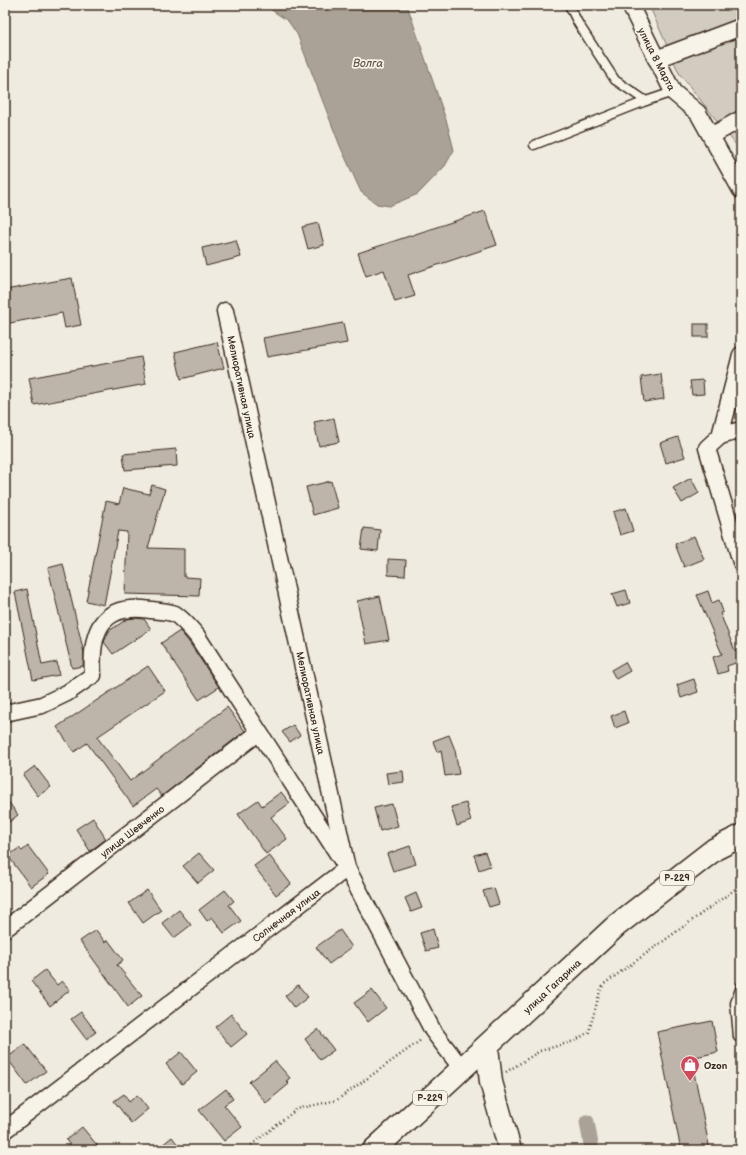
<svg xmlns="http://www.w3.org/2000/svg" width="746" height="1155" viewBox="0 0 746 1155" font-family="'Balsamiq Sans',sans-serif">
  <rect width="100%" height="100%" fill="#efebe0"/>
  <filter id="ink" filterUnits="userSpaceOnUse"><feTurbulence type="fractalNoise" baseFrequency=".025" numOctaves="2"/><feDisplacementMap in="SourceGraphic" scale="8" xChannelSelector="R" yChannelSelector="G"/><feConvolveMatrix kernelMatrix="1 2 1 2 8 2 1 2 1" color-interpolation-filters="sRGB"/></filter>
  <g filter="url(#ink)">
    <path fill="#d1cbc0" stroke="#867a6f" d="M 649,5 L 741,5 L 741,151 L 679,73 Z"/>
    <path fill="#aaa296" stroke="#7e7266" d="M 264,5 L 407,5 L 447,123 L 454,150 L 445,166 L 418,194 L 389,206 L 377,204 L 361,192 L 340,146 L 297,34 L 288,21 Z"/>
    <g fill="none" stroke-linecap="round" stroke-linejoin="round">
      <path stroke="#aaa296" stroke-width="15" d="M 587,1122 L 592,1150"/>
    </g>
    <g fill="#bdb5aa" stroke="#3b2a1e">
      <path d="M 485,211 L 497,245 L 408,275 L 415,296 L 395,302 L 384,270 L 366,276 L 358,253 Z"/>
      <path d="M 318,223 L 324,245 L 308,249 L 302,227 Z"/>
      <path d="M 236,240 L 241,257 L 206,266 L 202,248 Z"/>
      <path d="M 72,278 L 81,325 L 65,328 L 62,313 L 5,324 L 5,290 Z"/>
      <path d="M 343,323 L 347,343 L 267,357 L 263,338 Z"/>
      <rect x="694" y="324" width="14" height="13"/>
      <path d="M 217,342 L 224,368 L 181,379 L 175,352 Z"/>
      <path d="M 141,357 L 146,384 L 34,405 L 29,378 Z"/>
      <path d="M 661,374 L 664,399 L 644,402 L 641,377 Z"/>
      <path d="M 703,380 L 704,394 L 692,395 L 690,381 Z"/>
      <path d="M 334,418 L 339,442 L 319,446 L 314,422 Z"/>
      <path d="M 678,437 L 685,457 L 666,463 L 660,443 Z"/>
      <path d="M 176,449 L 177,466 L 125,470 L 123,454 Z"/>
      <path d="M 691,478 L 699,493 L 682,503 L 673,488 Z"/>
      <path d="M 331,481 L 338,508 L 313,515 L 306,487 Z"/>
      <path d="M 152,485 L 165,489 L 148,548 L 184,549 L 184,577 L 200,578 L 199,596 L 125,594 L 127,532 L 118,531 L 104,605 L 86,601 L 106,501 L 119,504 L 123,488 L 149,494 Z"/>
      <path d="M 626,508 L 633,531 L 620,535 L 613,512 Z"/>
      <path d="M 364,528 L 380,530 L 378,551 L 361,549 Z"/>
      <path d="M 694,536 L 704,559 L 684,567 L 675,544 Z"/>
      <path d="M 388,559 L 406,560 L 405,576 L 388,575 Z"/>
      <path d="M 63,564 L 84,653 L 83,666 L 72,668 L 48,568 Z"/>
      <path d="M 27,589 L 42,665 L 57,662 L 59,675 L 33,680 L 15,592 Z"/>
      <path d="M 626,590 L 630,603 L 617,607 L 612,594 Z"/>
      <path d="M 708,591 L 712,603 L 719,600 L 723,612 L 720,613 L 735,651 L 741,649 L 741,661 L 727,666 L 728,671 L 718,674 L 713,657 L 722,654 L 697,595 Z"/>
      <path d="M 380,596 L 389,640 L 366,644 L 357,601 Z"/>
      <path d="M 134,618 L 144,619 L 151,629 L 113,654 L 104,642 L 109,631 L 127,619 Z"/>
      <path d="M 180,631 L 189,642 L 219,687 L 199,700 L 161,643 Z"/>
      <path d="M 625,662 L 630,671 L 616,679 L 611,670 Z"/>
      <path d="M 148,666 L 165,691 L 97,737 L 130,781 L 227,707 L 245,731 L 162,796 L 156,789 L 133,806 L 87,743 L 74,752 L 57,727 Z"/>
      <path d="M 694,679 L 698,692 L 681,698 L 677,685 Z"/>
      <path d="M 624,711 L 628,723 L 615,728 L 611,716 Z"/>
      <path d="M 293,725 L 300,735 L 290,742 L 282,732 Z"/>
      <path d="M 449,735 L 455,750 L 459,774 L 445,776 L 441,750 L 437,752 L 433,741 Z"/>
      <path d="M 35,766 L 51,787 L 38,796 L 23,775 Z"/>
      <path d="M 403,771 L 404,782 L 388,784 L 386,773 Z"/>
      <path d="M 281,792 L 290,803 L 271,817 L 287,839 L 266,854 L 238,814 L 258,800 L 262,806 Z"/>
      <path d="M 5,797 L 18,815 L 5,825 Z"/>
      <path d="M 466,803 L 471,821 L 457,826 L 451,807 Z"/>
      <path d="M 392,804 L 398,826 L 380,831 L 374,808 Z"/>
      <path d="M 93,818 L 106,839 L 90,851 L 76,829 Z"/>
      <path d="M 28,846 L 49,874 L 31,887 L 8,856 L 19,848 L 22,851 Z"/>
      <path d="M 410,846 L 416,864 L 393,871 L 387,854 Z"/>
      <path d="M 485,852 L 490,866 L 479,870 L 474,855 Z"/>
      <path d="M 199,853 L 214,870 L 198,883 L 183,866 Z"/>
      <path d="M 269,855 L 291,884 L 276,895 L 254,866 Z"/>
      <path d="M 494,888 L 499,904 L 489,907 L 483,891 Z"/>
      <path d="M 147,890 L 161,910 L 143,923 L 129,903 Z"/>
      <path d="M 225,890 L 234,901 L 229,905 L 241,921 L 224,933 L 212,917 L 207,921 L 199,910 Z"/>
      <path d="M 416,893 L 422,908 L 411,912 L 405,898 Z"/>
      <path d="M 179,910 L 191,925 L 174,938 L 162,923 Z"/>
      <path d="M 433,929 L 438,948 L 426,951 L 420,933 Z"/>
      <path d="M 96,930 L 105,942 L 108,940 L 123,960 L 117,965 L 142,996 L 128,1007 L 80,941 Z"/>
      <path d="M 340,930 L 352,947 L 329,964 L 316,947 Z"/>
      <path d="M 45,970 L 57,985 L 62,981 L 70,990 L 50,1006 L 31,981 Z"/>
      <path d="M 298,985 L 308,997 L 294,1008 L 285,996 Z"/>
      <path d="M 372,990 L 386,1008 L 368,1022 L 354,1003 Z"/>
      <path d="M 81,1012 L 96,1032 L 86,1039 L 71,1019 Z"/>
      <path d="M 231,1014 L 247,1034 L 231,1047 L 215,1027 Z"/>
      <path d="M 712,1021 L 718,1052 L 691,1058 L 710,1150 L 681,1150 L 657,1032 Z"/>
      <path d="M 318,1029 L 334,1050 L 320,1060 L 305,1039 Z"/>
      <path d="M 25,1044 L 46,1071 L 27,1085 L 7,1058 Z"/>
      <path d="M 181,1052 L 197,1072 L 182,1084 L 166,1064 Z"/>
      <path d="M 275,1061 L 290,1078 L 286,1081 L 289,1084 L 266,1103 L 249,1082 Z"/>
      <path d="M 226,1089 L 233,1099 L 224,1105 L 242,1127 L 224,1141 L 199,1110 Z"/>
      <path d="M 124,1094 L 129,1102 L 137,1095 L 148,1109 L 131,1123 L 114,1101 Z"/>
      <path d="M 82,1127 L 101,1150 L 74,1150 L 66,1140 Z"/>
      <path d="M 172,1137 L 182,1150 L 156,1150 Z"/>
    </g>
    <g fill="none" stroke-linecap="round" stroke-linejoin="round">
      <g stroke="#3b2a1e" stroke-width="11">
        <g id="lane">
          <path d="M 569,5 L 578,23 L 615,80 L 646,101 L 673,92"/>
          <path d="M 534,145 L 646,101"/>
          <path d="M 738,1037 L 735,1003 L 741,986"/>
        </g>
      </g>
      <g stroke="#3b2a1e" stroke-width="19">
        <g id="street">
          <path d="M 630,5 L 673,92 L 698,113 L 741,190"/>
          <path d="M 656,59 L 741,27"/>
          <path d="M 711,136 L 741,119"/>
          <path d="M 225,311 L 347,868 L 433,1031 L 462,1069"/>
          <path d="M 741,355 L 720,436 L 707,448 L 741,562"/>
          <path d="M 720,436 L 741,430"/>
          <path d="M 5,713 L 42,705 L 67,693 L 93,675 C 90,632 101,602 151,610 C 158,611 169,611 175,614 C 183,619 191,629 197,636 L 347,868 L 5,1130"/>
          <path d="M 5,929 L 258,733"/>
        </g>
      </g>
      <g stroke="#3b2a1e" stroke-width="25">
        <path id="secondary" d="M 487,1047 L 491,1082 L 510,1150"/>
      </g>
      <g stroke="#3b2a1e" stroke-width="25">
        <path id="primary" d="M 374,1150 L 617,925 L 715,849 L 741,836"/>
      </g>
      <g stroke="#3b2a1e" stroke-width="2.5" stroke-dasharray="1 3" stroke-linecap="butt">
        <path d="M 506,1072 L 540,1051 L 574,1041 L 589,1032 L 600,991 L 604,984 L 741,885"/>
        <path d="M 245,1150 L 297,1109 L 337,1100 L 421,1040"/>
      </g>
      <use href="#lane" stroke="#f7f3e8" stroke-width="8"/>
      <use href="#street" stroke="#f7f3e8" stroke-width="16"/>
      <use href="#secondary" stroke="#f7f3e8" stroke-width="22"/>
      <use href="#primary" stroke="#f7f3e8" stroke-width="22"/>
    </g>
  </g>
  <defs>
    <g id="shop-pin" transform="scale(1)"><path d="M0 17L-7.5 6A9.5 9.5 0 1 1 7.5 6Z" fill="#d1495b" stroke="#f7f3e8"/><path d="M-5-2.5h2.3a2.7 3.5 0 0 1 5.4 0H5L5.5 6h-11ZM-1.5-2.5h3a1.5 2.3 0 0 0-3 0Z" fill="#fff"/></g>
  </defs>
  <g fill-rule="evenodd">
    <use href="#shop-pin" x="690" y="1065"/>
  </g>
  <g text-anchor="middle" stroke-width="3.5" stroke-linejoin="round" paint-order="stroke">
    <g fill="#f7f3e8" stroke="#73665b" stroke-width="1">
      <rect x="660" y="871" width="34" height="14" rx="3"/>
      <rect x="413" y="1091" width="34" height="14" rx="3"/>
    </g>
    <g font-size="9" font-weight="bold" fill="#3b2a1e">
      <text x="677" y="881">Р-229</text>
      <text x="430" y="1101">Р-229</text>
    </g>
    <g font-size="10" fill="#3b2a1e" stroke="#f7f3e8">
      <text transform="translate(657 59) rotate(63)" y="4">улица 8 Марта</text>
      <text transform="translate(242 387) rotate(78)" y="4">Мелиоративная улица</text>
      <text transform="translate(311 703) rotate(78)" y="4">Мелиоративная улица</text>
      <text transform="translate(132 831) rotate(-38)" y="4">улица Шевченко</text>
      <text transform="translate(286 915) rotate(-37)" y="4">Солнечная улица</text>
      <text transform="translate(552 986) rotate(-43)" y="4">улица Гагарина</text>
    </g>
    <g font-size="10" font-weight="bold" fill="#3b2a1e" stroke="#f7f3e8" text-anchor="start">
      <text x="704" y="1069">Ozon</text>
    </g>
    <g font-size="11" font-style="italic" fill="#625448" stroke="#f7f3e8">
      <text x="368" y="67">Волга</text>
    </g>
  </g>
  <rect width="746" height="1155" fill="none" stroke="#f7f3e8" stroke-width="20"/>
  <rect x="10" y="10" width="726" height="1135" fill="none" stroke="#3b2a1e" stroke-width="1.5" filter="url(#ink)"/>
</svg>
